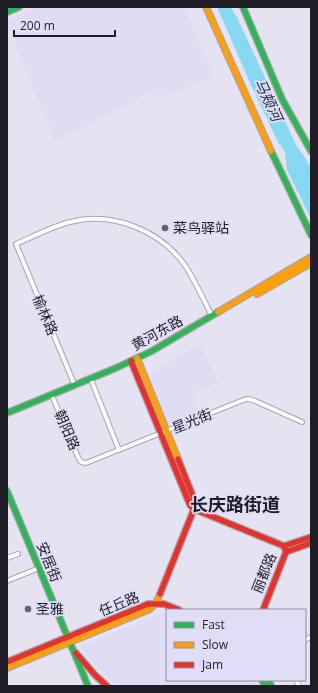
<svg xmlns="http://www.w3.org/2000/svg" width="318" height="693" viewBox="0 0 318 693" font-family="'Open Sans','Noto Sans SC',sans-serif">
  <rect width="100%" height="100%" fill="#e5e3f1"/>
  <g fill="#dfdcf4">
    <path d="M 37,7 L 184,7 L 214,77 L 156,99 L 153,91 L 55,142 L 7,24 L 7,20 Z"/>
    <path d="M 201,343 L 218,383 L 192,394 L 200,415 L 174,425 L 168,423 L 150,376 L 154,370 Z"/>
    <path d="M 161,613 L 167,614 L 167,680 L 255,680 L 257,686 L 120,686 L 107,678 L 93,663 L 82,649 L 84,644 Z"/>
  </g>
  <path fill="#87d9f2" d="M 217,7 L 231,7 L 235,15 L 236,15 L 296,145 L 304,156 L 311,168 L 311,219 L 287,170 L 285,153 L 280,144 L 279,144 L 251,85 Z"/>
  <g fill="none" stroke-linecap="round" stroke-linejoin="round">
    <g stroke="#a6a5b0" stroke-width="6">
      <g id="street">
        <path d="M 92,382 L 119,450"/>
        <path d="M 75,386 L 16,244 C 34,236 51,227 70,222 C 112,211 159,230 184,264 C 195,280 203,299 212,316"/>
        <path d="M 53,398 L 78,457 L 81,462 L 86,463 L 246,399 L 249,399 L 255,401 L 302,422"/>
        <path d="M 7,558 L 18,554"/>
        <path d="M 7,581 L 39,568"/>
        <path d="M 305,640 L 311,637"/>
        <path d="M 296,680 L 299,686"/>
      </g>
    </g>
    <g stroke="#a6a5b0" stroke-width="8">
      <g id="fast">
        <path d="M 243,7 L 282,99 L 311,151"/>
        <path d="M 7,12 L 19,7"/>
        <path d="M 271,151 L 311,235"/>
        <path d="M 7,413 L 116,368 L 152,351 L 218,312"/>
        <path d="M 7,491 L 88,686"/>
        <path d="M 262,680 L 265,686"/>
        <path d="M 269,680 L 271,686"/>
      </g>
    </g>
    <g stroke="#a6a5b0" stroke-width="8">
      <g id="slow">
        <path d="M 206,7 L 271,151"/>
        <path d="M 257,294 L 311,263"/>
        <path d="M 218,312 L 311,257"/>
        <path d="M 137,358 L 178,459"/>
        <path d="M 7,668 L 150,609 L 156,603 L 160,594"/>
      </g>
    </g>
    <g stroke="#a6a5b0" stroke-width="8">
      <g id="jam">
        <path d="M 131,361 L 190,505 L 194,509 L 196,504 L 178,459"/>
        <path d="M 284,546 L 311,537"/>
        <path d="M 286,552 L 311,543"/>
        <path d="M 160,594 L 194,509 L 284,546 L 286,552 L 263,610"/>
        <path d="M 76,653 L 95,675 L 107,686"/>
        <path d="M 7,662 L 148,604 L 164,604 L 179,610"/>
      </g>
    </g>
    <use href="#street" stroke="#fbfbfd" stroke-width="4"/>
    <use href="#fast" stroke="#30b455" stroke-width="5.5"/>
    <use href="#slow" stroke="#ff9f0a" stroke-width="5.5"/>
    <use href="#jam" stroke="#e5322d" stroke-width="5.5"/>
  </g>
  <g fill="#64626d" stroke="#e0ddf7" stroke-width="1.5">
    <circle cx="165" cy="228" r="4"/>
    <circle cx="28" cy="609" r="4"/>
  </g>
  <g text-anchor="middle" stroke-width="3.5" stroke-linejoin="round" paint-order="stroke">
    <g font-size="14" fill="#1e1d26" stroke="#e0ddf7" text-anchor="start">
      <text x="173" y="233">菜鸟驿站</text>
      <text x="36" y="614">圣雅</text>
    </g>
    <g font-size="14" fill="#1e1d26" stroke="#e0ddf7">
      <text transform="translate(45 315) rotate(67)" y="5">榆林路</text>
      <text transform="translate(157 333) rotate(-29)" y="5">黄河东路</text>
      <text transform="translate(192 421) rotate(-22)" y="5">星光街</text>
      <text transform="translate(67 430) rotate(67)" y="5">朝阳路</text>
      <text transform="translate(49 562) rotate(68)" y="5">安居街</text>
      <text transform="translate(264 573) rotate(-68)" y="5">丽都路</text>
      <text transform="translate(119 604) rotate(-22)" y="5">任丘路</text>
    </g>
    <g font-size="15" font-style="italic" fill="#1c3137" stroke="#e0ddf7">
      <text transform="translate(268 100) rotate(65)" y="5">马颊河</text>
    </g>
    <g font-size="18" font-weight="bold" fill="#1e1d26" stroke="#e0ddf7">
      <text x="235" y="511">长庆路街道</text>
    </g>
  </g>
  <rect width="318" height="693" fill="none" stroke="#1e1d26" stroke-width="16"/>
  <rect x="166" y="609" width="140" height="72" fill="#e0ddf7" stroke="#9290a3"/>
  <rect x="174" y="622" width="20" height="6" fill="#30b455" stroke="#9290a3"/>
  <text x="202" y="629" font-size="12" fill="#1e1d26">Fast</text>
  <rect x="174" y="642" width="20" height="6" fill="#ff9f0a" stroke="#9290a3"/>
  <text x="202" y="649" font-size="12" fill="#1e1d26">Slow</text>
  <rect x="174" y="662" width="20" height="6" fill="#e5322d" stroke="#9290a3"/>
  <text x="202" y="669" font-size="12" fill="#1e1d26">Jam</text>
  <path d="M14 30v6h101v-6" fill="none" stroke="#1e1d26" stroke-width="2"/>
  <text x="20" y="30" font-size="12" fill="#1e1d26" stroke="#e0ddf7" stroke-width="3" paint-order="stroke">200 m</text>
</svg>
